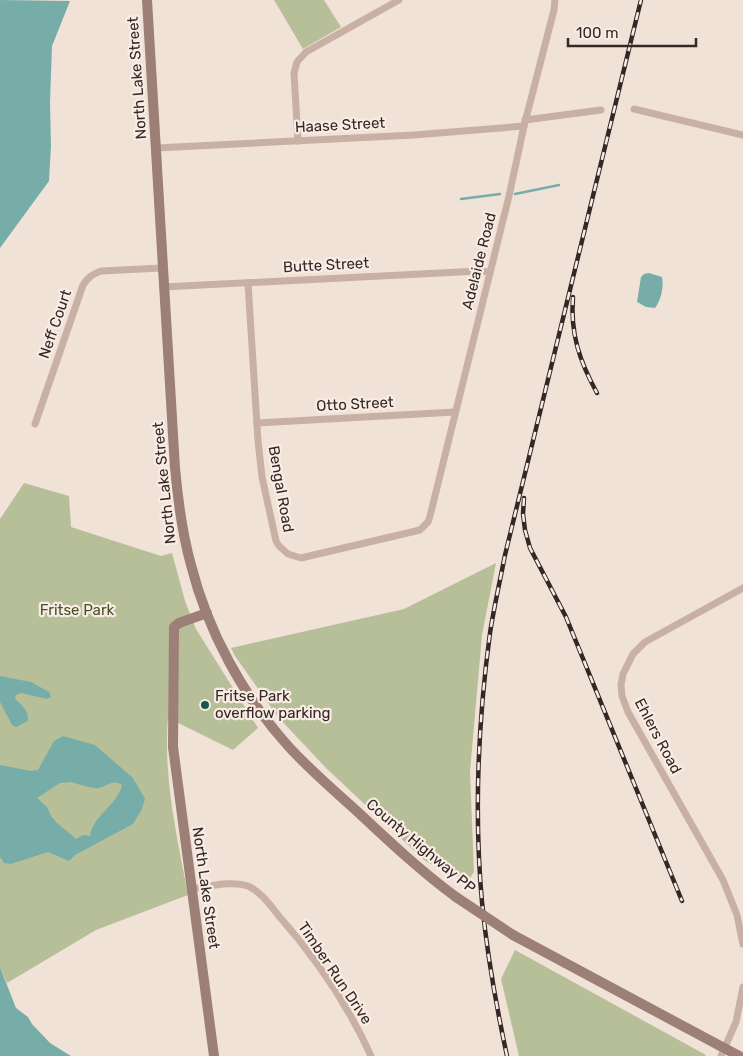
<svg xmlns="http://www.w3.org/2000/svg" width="743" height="1056" viewBox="0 0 743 1056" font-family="Rubik,sans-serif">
  <rect width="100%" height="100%" fill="#f1e2d8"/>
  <g fill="#b7bf98">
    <path d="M 274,0 L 324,0 L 341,27 L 303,49 Z"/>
    <path d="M 24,483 L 69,496 L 71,527 L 161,556 L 172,553 L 185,601 L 196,629 L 258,728 L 233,750 L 168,718 C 163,777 177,837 188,895 L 96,930 L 7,983 L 0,967 L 0,519 Z"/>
    <path d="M 496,563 L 482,635 L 470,772 L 474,872 L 470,878 C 455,880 437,867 424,860 L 326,768 L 278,717 L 235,656 L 231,648 L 404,609 Z"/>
    <path d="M 515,950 L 706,1055 L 705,1056 L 519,1056 L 501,979 Z"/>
  </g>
  <g fill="#77ada8" fill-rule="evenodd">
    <path d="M 0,0 L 70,1 L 52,46 L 50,103 L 51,146 L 49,181 L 0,248 Z"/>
    <path d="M 649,273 L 662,277 C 664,287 661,300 655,308 L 646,307 L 637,302 L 641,277 L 644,274 Z"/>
    <path d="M 0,676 L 31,682 L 49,692 L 51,697 L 47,699 L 21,693 L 16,695 L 15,699 C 22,705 29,711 28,721 L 16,727 L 12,725 L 0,702 Z"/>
    <path d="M 63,736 L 95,745 L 133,778 L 145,799 L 142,809 L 133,824 L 75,855 L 69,861 L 48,852 L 11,864 L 4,863 L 0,857 L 0,765 L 31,771 L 38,770 L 54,741 ZM 71,782 C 77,784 94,789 99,788 C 108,786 112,779 122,785 C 117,806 93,815 90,836 L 83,835 L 76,839 L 57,823 L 51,816 L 47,807 L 37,798 L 60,783 Z"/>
    <path d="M 0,967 L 16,1008 L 28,1017 L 32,1024 L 50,1043 L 71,1056 L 0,1056 Z"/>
  </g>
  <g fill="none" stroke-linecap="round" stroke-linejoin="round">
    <g stroke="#77ada8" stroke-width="2.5">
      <path d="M 515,194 L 559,185"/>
      <path d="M 461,199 L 500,194"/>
    </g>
    <g stroke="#c8b0a4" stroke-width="7">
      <path d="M 634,109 L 743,135"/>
      <path d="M 525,120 L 601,110"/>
      <path d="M 298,141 L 294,73 L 297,62 L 306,52 L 399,0"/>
      <path d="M 156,148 L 414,135 L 524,126"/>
      <path d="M 248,283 L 258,441 L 262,477 L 276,541 L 279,546 L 288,554 L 301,558 L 420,530 L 428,522 L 430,516 L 509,196 L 524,126 L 554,10 L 555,0"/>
      <path d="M 163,287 L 479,271 L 490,272"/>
      <path d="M 257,423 L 455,412"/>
      <path d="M 35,424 L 83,285 C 88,277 93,274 101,271 L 162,268"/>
      <path d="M 743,588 L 645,642 L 633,654 L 623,674 L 621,685 L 622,696 L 628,712 L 723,880 L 737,915 L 743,944"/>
      <path d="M 191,889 C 208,887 231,880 248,886 C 261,892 270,905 278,915 C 315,957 348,1005 371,1056"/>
      <path d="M 721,1056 L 736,1022 L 743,987"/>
    </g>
    <g stroke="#9c7f76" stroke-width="10">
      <path d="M 147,0 L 175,468 C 178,501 182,533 191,565 C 208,632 243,696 289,747 C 312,772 337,793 361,815 C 392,844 422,872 456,897"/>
      <path d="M 207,613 L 179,623 L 174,627 L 173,747 L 214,1056"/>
      <path d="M 513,935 L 739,1056"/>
    </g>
    <g stroke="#342826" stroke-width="4.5">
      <g id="rail">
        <path d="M 573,297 C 570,334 580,362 597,393"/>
        <path d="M 524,498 L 523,514 L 525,530 L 530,548 L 566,617 L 682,901"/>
        <path d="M 507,1056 C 496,1005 487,954 482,902 C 474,813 478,722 490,633 C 494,607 500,581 505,555 L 641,0"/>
      </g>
    </g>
    <use href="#rail" stroke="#f9ece4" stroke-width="2.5" stroke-dasharray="8" stroke-linecap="butt"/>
    <path stroke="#9c7f76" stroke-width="10" d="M 456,897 L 513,935"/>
  </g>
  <circle fill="#1c5451" stroke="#f9ece4" stroke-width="2" cx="205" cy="705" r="5"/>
  <g text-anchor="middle" stroke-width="4.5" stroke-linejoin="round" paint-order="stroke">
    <g font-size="15" fill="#342826" stroke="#f9ece4">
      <text transform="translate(137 78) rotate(-94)" y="5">North Lake Street</text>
      <text transform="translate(340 125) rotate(-3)" y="5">Haase Street</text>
      <text transform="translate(479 261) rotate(-76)" y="5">Adelaide Road</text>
      <text transform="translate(326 265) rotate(-3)" y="5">Butte Street</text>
      <text transform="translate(55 324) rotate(-71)" y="5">Neff Court</text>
      <text transform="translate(355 404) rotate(-3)" y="5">Otto Street</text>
      <text transform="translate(164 483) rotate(-96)" y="5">North Lake Street</text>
      <text transform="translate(281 489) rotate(80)" y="5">Bengal Road</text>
      <text transform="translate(658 736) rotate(62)" y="5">Ehlers Road</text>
      <text transform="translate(421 846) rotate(40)" y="5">County Highway PP</text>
      <text transform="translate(206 888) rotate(82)" y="5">North Lake Street</text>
      <text transform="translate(335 973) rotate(56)" y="5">Timber Run Drive</text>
    </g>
    <g font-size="15" fill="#48512a" stroke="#f9ece4">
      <text x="77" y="615">Fritse Park</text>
    </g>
    <g font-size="15" fill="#342826" stroke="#f9ece4" text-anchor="start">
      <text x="215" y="701">Fritse Park<tspan x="215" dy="17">overflow parking</tspan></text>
    </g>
  </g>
  <path d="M568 38v8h128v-8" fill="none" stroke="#342826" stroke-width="2.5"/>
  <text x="576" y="38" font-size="15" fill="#342826" stroke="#f9ece4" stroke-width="4" paint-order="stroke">100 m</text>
</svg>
